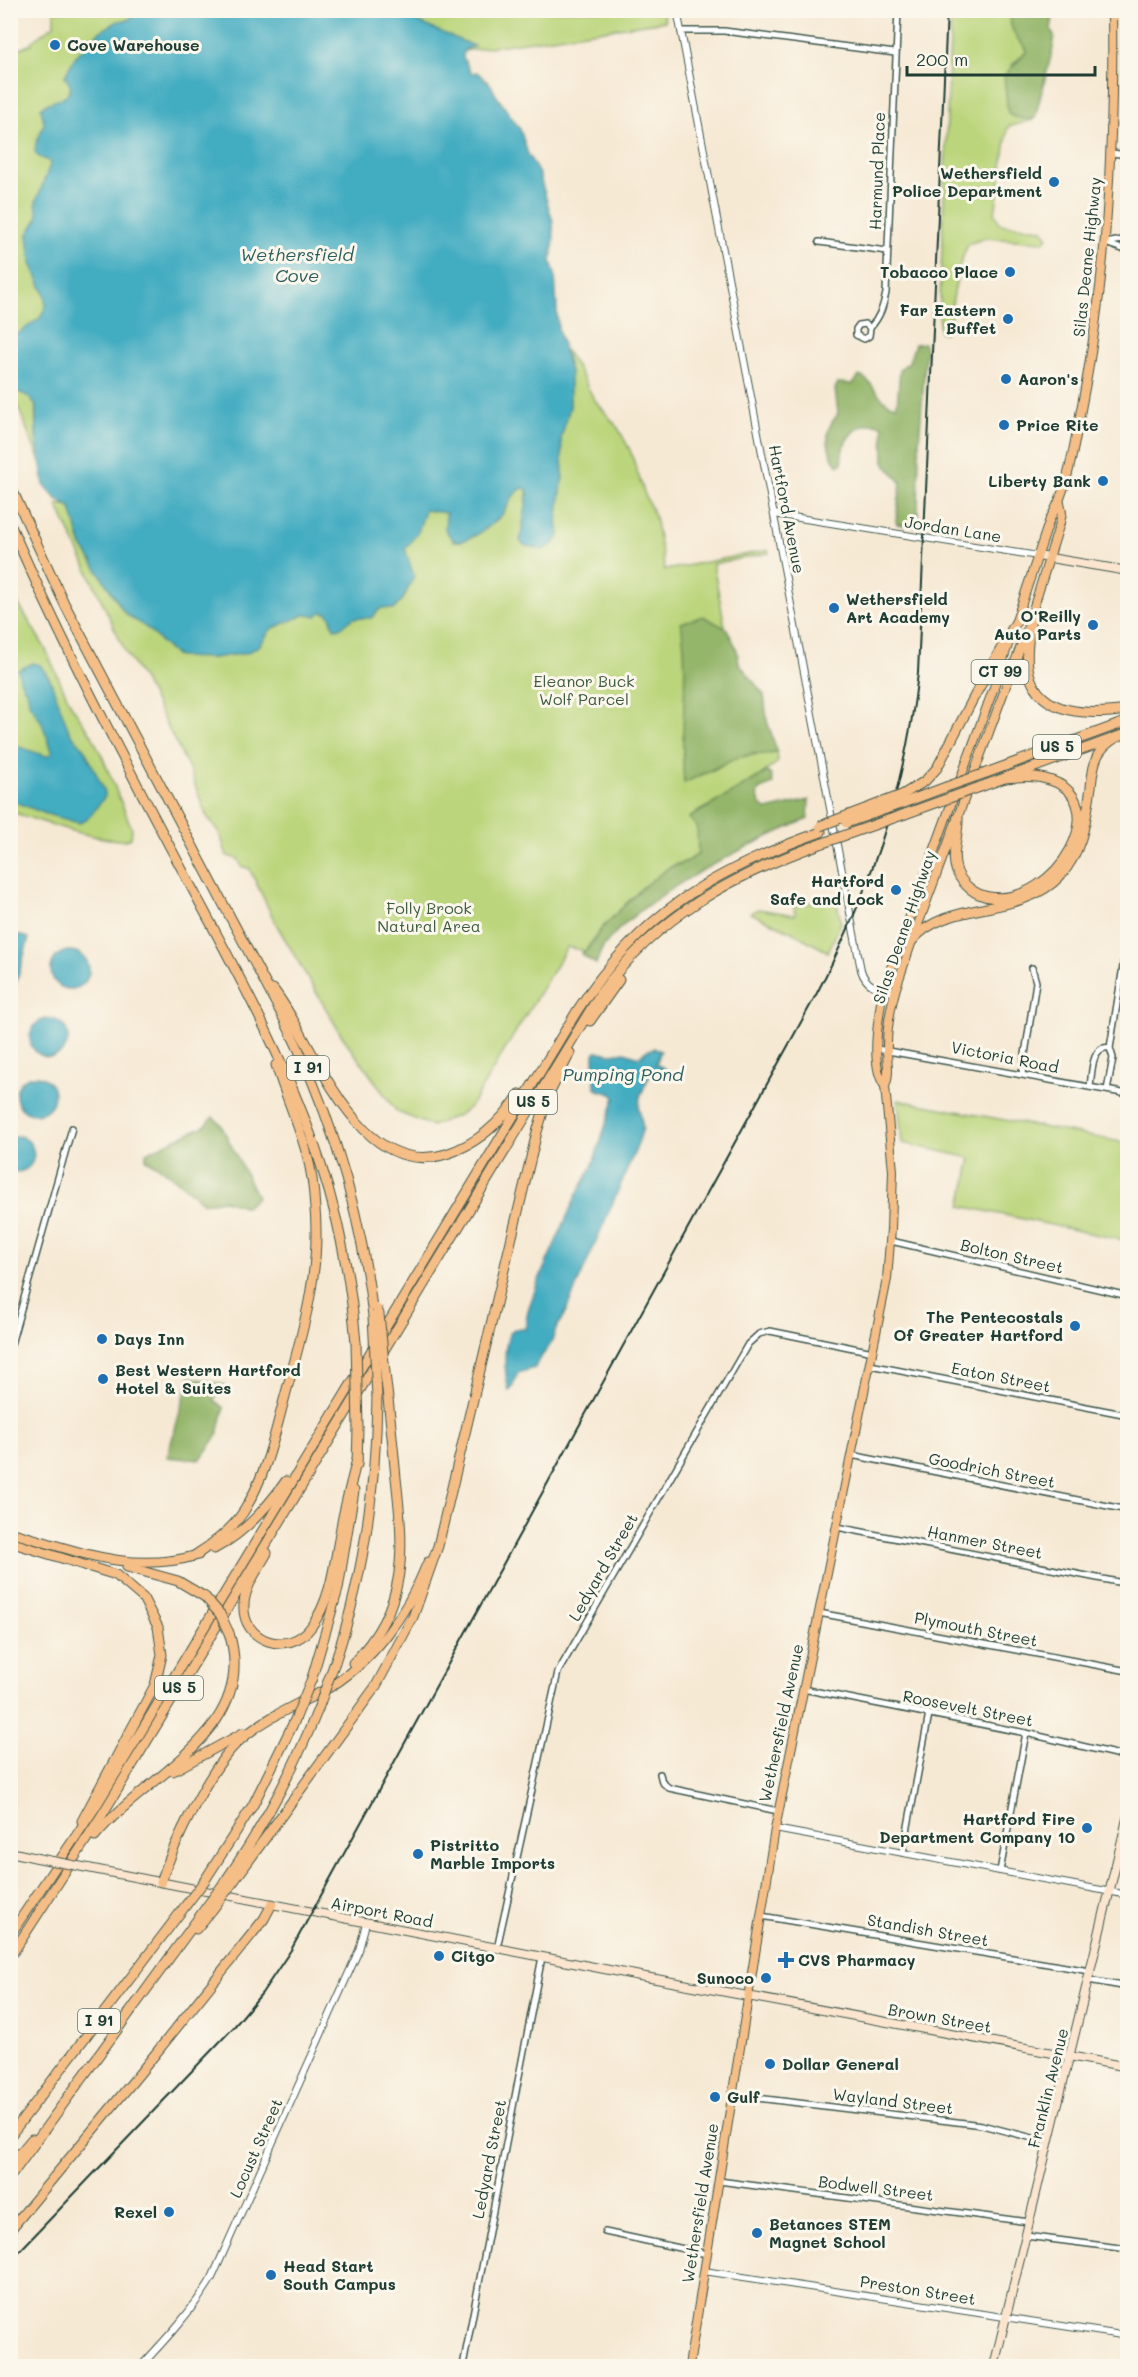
<svg xmlns="http://www.w3.org/2000/svg" width="1138" height="2377" viewBox="0 0 1138 2377" font-family="Mali,sans-serif">
  <rect width="100%" height="100%" fill="#fbf7ec"/>
  <filter id="ink" filterUnits="userSpaceOnUse"><feTurbulence type="fractalNoise" baseFrequency=".0167" numOctaves="2"/><feDisplacementMap in="SourceGraphic" scale="12" xChannelSelector="R" yChannelSelector="G"/><feConvolveMatrix kernelMatrix="1 2 1 2 8 2 1 2 1" color-interpolation-filters="sRGB"/></filter>
  <filter id="wash" filterUnits="userSpaceOnUse"><feTurbulence type="fractalNoise" baseFrequency=".008" numOctaves="4" result="noise"/><feDisplacementMap in="SourceGraphic" scale="24" xChannelSelector="R" yChannelSelector="G"/><feGaussianBlur stdDeviation="1.35" result="paint"/><feColorMatrix in="noise" values="0 0 0 0 0 0 0 0 0 0 0 0 0 0 0 0 0 1.4 0 .05"/><feComposite in="paint" operator="in"/></filter>
  <g filter="url(#wash)">
    <rect width="100%" height="100%" fill="#f6e9d4"/>
    <g fill="#bbd57b" stroke="#6d8958" stroke-width="1.5">
      <path d="M 663,10 L 665,21 L 464,51 L 472,47 L 392,11 Z"/>
      <path d="M 54,11 L 126,11 L 133,17 C 127,22 121,20 115,23 C 96,32 73,57 65,76 L 71,87 C 67,102 55,99 44,105 C 41,112 44,113 44,120 C 45,133 33,141 37,155 L 49,161 L 50,165 L 36,202 L 38,218 L 28,234 L 31,263 L 44,293 L 46,306 L 40,318 L 19,333 L 10,334 L 10,52 L 32,44 L 31,42 L 54,25 Z"/>
      <path d="M 951,11 L 1012,11 L 1016,37 L 1025,44 L 1027,51 L 1012,65 L 1032,75 L 1033,120 L 1008,127 L 995,214 L 1000,224 L 1041,229 L 1048,237 L 1043,242 L 986,238 L 968,244 L 959,267 L 951,309 L 950,327 L 944,333 L 940,332 L 939,326 Z"/>
      <path d="M 565,350 L 578,369 L 594,399 L 618,428 L 630,450 L 645,495 L 655,517 L 665,570 L 768,550 L 769,553 L 713,564 L 743,721 L 683,751 L 684,782 L 714,770 L 736,758 L 758,754 L 771,754 L 777,751 L 778,762 L 743,788 L 697,812 L 690,818 C 700,826 699,842 698,854 L 688,861 L 674,865 L 643,887 L 602,928 L 585,951 L 567,947 L 471,1106 L 459,1115 L 432,1126 L 397,1112 L 342,1036 L 276,924 L 249,868 L 242,867 L 238,859 L 227,856 L 220,834 L 206,815 L 189,769 L 145,683 L 126,653 L 57,505 L 61,504 L 71,508 L 81,544 L 125,613 L 148,629 L 169,650 L 178,657 L 213,658 L 247,653 L 260,645 L 271,629 L 304,615 L 315,616 L 321,612 L 329,614 L 334,628 L 338,629 L 354,618 L 373,617 L 381,608 L 394,609 C 418,586 406,576 405,549 L 418,532 L 425,510 L 446,513 L 446,531 L 454,541 C 469,544 493,525 503,513 C 510,503 511,493 523,488 L 527,489 L 524,545 L 543,550 L 559,535 L 557,522 L 563,478 L 561,438 L 570,407 L 570,376 Z"/>
      <path d="M 11,382 L 16,391 L 28,396 L 35,404 L 36,436 L 41,465 L 11,389 Z"/>
      <path d="M 10,590 L 45,648 L 71,705 L 91,734 L 103,758 L 132,829 L 131,838 C 115,848 32,818 11,812 Z"/>
      <path d="M 836,898 L 841,923 L 828,952 L 790,931 L 750,913 L 758,909 L 795,915 L 794,906 Z"/>
      <path d="M 898,1100 L 1127,1143 L 1127,1241 L 961,1206 L 971,1158 L 902,1143 Z"/>
    </g>
    <g fill="#94b66b" stroke="#5a7a50" stroke-width="1.5">
      <path d="M 1011,11 L 1054,11 L 1051,29 L 1054,36 L 1053,48 L 1035,118 C 1027,120 1014,119 1008,113 L 1004,76 L 1027,51 C 1025,44 1022,45 1018,39 C 1011,31 1009,20 1011,11 Z"/>
      <path d="M 924,343 L 926,349 L 919,443 L 918,524 L 916,527 L 897,524 L 896,521 L 901,482 L 884,463 L 883,426 C 859,417 839,441 842,463 L 839,465 C 829,459 825,436 830,426 C 832,421 836,418 838,413 L 835,389 L 838,383 L 853,384 L 859,376 C 874,379 877,403 897,406 L 900,369 L 909,362 L 915,344 Z"/>
      <path d="M 703,616 L 727,629 L 737,650 L 739,663 L 764,695 L 767,721 L 777,751 L 771,754 L 754,754 L 736,758 L 684,783 C 679,729 690,676 681,623 Z"/>
      <path d="M 767,772 L 771,775 L 773,784 L 760,789 L 757,793 L 760,804 L 767,810 L 809,800 L 808,819 C 749,844 642,895 603,947 C 600,952 598,958 596,964 L 582,955 L 581,953 L 587,950 L 602,928 L 643,887 L 668,868 L 688,861 L 698,854 L 697,827 L 689,818 Z"/>
      <path d="M 213,1117 L 220,1123 L 257,1197 L 246,1207 L 224,1200 L 204,1203 L 168,1173 L 146,1159 L 146,1153 L 206,1125 Z"/>
      <path d="M 190,1377 L 225,1385 L 214,1400 L 224,1408 L 218,1435 L 200,1460 L 167,1457 Z"/>
    </g>
    <g fill="#42acc1" stroke="#30747a" stroke-width="1.5">
      <path d="M 126,11 L 392,11 L 474,46 L 464,50 L 463,57 L 471,73 L 477,72 L 491,85 L 496,95 L 520,129 L 528,154 L 539,174 L 553,222 L 554,240 L 551,261 L 555,274 L 558,328 L 570,372 L 570,407 L 561,438 L 563,473 L 557,522 L 559,535 L 555,543 L 543,550 L 524,545 L 520,541 L 528,493 L 527,489 L 523,488 C 511,494 510,504 503,513 C 495,524 467,544 454,541 L 445,529 L 446,513 L 425,510 L 418,532 L 405,549 L 414,576 L 403,599 L 394,609 L 381,608 L 371,618 L 354,618 L 338,629 L 334,628 C 332,620 331,612 321,612 L 317,616 L 304,615 L 271,629 L 260,645 L 247,653 L 213,658 L 178,657 L 169,650 L 148,629 L 127,615 L 122,609 L 81,544 L 71,508 L 55,498 L 44,485 L 36,436 L 36,406 L 28,396 L 16,391 L 11,382 L 10,334 L 19,333 L 40,318 L 46,306 L 44,293 L 31,263 L 28,234 L 38,218 L 36,202 L 50,165 L 49,161 L 39,157 L 35,152 L 36,143 L 44,123 L 41,108 C 51,98 67,103 71,87 L 65,76 L 75,57 L 99,32 L 118,21 L 131,19 L 132,15 Z"/>
      <path d="M 33,663 L 40,665 L 50,679 L 69,731 L 85,750 L 105,792 L 105,797 C 96,805 92,820 79,823 L 46,814 L 18,803 L 11,802 L 11,744 L 46,756 L 50,755 L 52,751 L 41,721 L 29,703 L 28,694 L 21,683 L 18,670 Z"/>
      <path d="M 11,933 L 29,938 L 11,1001 L 10,933 Z"/>
      <circle cx="70" cy="970" r="19"/>
      <circle cx="49" cy="1038" r="19"/>
      <path d="M 655,1048 L 661,1051 L 656,1064 L 667,1070 L 665,1077 L 650,1074 L 640,1097 L 639,1109 L 643,1128 L 636,1149 L 562,1320 C 556,1328 556,1329 553,1338 C 551,1349 538,1356 535,1368 L 518,1373 L 512,1388 L 509,1391 C 505,1376 501,1339 514,1329 L 525,1329 L 528,1310 L 538,1282 L 576,1196 L 592,1167 L 615,1097 C 610,1090 600,1094 595,1087 L 594,1054 L 596,1051 L 612,1054 L 625,1052 L 639,1057 L 646,1051 Z"/>
      <circle cx="35" cy="1095" r="19"/>
      <path d="M 20,1136 C 43,1145 35,1177 11,1171 L 11,1137 Z"/>
    </g>
  </g>
  <g filter="url(#ink)">
    <g fill="none" stroke-linecap="round" stroke-linejoin="round">
      <g stroke="#3f574c" stroke-width="8">
        <g id="minor">
          <path d="M 681,31 L 724,31 L 895,53"/>
          <path d="M 1112,153 L 1128,155"/>
          <path d="M 819,242 L 887,251"/>
          <path d="M 1105,243 L 1128,251"/>
          <path d="M 1105,243 L 1128,239"/>
          <path d="M 870,328 L 865,324 L 859,325 L 856,329 L 856,335 L 864,339 L 869,336 L 870,328 C 880,317 883,307 886,293 L 898,10"/>
          <path d="M 877,1049 L 1128,1094"/>
          <path d="M 1022,1074 L 1036,982 L 1032,968"/>
          <path d="M 1090,1087 C 1092,1074 1091,1044 1110,1048"/>
          <path d="M 1107,1090 L 1113,1058 L 1110,1048 L 1128,935"/>
          <path d="M 891,1241 L 1128,1296"/>
          <path d="M 10,1348 L 72,1128"/>
          <path d="M 870,1365 L 1128,1415"/>
          <path d="M 851,1455 L 1128,1510"/>
          <path d="M 837,1527 L 1128,1584"/>
          <path d="M 819,1613 L 1128,1671"/>
          <path d="M 803,1689 L 1026,1733 L 1128,1757"/>
          <path d="M 660,1774 L 662,1782 L 669,1788 L 778,1811"/>
          <path d="M 903,1853 L 929,1714"/>
          <path d="M 1000,1871 L 1026,1733"/>
          <path d="M 761,1916 L 1090,1971"/>
          <path d="M 497,1948 L 558,1672 L 748,1344 L 759,1334 L 770,1331 L 873,1352"/>
          <path d="M 1088,1980 L 1128,1987"/>
          <path d="M 732,2095 L 982,2125 L 1048,2142"/>
          <path d="M 719,2181 L 1029,2222"/>
          <path d="M 605,2232 L 707,2254"/>
          <path d="M 1026,2236 L 1128,2249"/>
          <path d="M 463,2366 L 542,1957"/>
        </g>
      </g>
      <g stroke="#3f574c" stroke-width="8">
        <g id="tertiary">
          <path d="M 677,10 L 861,970 C 866,987 879,989 895,993"/>
          <path d="M 774,514 L 1038,556"/>
          <path d="M 775,1829 L 1128,1895"/>
          <path d="M 704,2271 L 1128,2336"/>
          <path d="M 141,2366 C 167,2338 192,2311 212,2278 L 359,1950 L 366,1923"/>
        </g>
      </g>
      <g stroke="#3f574c" stroke-width="10">
        <g id="secondary">
          <path d="M 1038,556 L 1128,571"/>
          <path d="M 10,1852 L 37,1858"/>
          <path d="M 88,1868 L 640,1976 L 1128,2067"/>
          <path d="M 994,2366 L 1128,1815"/>
        </g>
      </g>
      <g stroke="#3f574c" stroke-width="10">
        <g id="primary">
          <path d="M 885,1086 C 891,1073 886,1059 887,1045 C 887,1026 891,1006 896,988 L 912,941 L 1026,632 L 1060,523 L 1062,513 L 1060,503"/>
          <path d="M 689,2366 L 775,1829 L 887,1279 L 891,1229 L 893,1171 L 885,1086 C 869,1065 879,1015 883,990 L 993,690 L 1050,519 C 1068,489 1073,450 1080,415 C 1107,281 1114,147 1112,10"/>
        </g>
      </g>
      <g stroke="#3f574c" stroke-width="11">
        <g id="motorway">
          <path d="M 10,485 L 64,603 L 282,1015 C 330,1110 361,1210 373,1316"/>
          <path d="M 10,524 C 60,639 119,751 178,862 C 230,960 287,1059 321,1165 C 340,1223 351,1283 356,1343"/>
          <path d="M 1031,617 C 1029,635 1025,655 1029,673 C 1040,717 1092,715 1128,710"/>
          <path d="M 986,773 L 1128,721"/>
          <path d="M 980,787 L 1128,733"/>
          <path d="M 902,795 L 925,781 L 937,768 L 974,697 L 1016,622"/>
          <path d="M 903,803 L 946,787"/>
          <path d="M 905,814 L 941,801"/>
          <path d="M 958,817 C 959,836 950,854 957,872 C 963,885 975,895 989,897 C 1056,908 1120,798 1046,779 C 1032,775 1019,777 1005,778"/>
          <path d="M 912,941 C 947,898 1020,919 1060,876 C 1083,851 1086,819 1091,787 C 1092,777 1093,764 1098,755 C 1102,747 1110,741 1117,737"/>
          <path d="M 273,989 C 315,1042 356,1182 446,1154 C 478,1144 502,1121 520,1094"/>
          <path d="M 590,1021 L 619,980"/>
          <path d="M 357,1465 L 358,1428"/>
          <path d="M 10,1532 C 75,1550 130,1575 198,1555"/>
          <path d="M 10,1542 L 116,1575 L 143,1598 L 158,1627 L 162,1655 L 155,1685 L 82,1821"/>
          <path d="M 214,1549 C 243,1534 267,1508 286,1481"/>
          <path d="M 267,1553 C 259,1568 245,1586 244,1604 C 241,1642 289,1657 311,1627 C 333,1598 335,1557 342,1522 C 346,1501 352,1480 357,1459"/>
          <path d="M 194,1556 C 213,1544 232,1530 244,1511 C 265,1477 274,1438 284,1400 C 301,1337 321,1275 315,1209 C 314,1191 312,1172 307,1155 C 299,1124 285,1095 276,1065"/>
          <path d="M 127,1567 L 178,1581 L 205,1597"/>
          <path d="M 335,1662 C 364,1576 376,1487 377,1397"/>
          <path d="M 353,1663 C 409,1606 404,1550 396,1478 C 393,1446 390,1414 386,1382"/>
          <path d="M 312,1678 L 338,1589 L 354,1491"/>
          <path d="M 173,1771 L 243,1733"/>
          <path d="M 95,1836 C 145,1775 260,1731 229,1633"/>
          <path d="M 205,1880 L 253,1805 L 294,1722"/>
          <path d="M 161,1882 C 173,1845 209,1769 237,1743 C 261,1720 294,1706 323,1691 C 373,1663 407,1614 428,1562"/>
          <path d="M 224,1883 C 262,1829 293,1771 318,1709"/>
          <path d="M 231,1885 L 376,1686 L 413,1617 L 438,1546 L 537,1132 L 548,1096 L 570,1053"/>
          <path d="M 196,1929 L 212,1910"/>
          <path d="M 10,1935 L 96,1806 L 577,1011 C 640,913 714,870 821,832"/>
          <path d="M 10,1957 L 102,1815 L 600,994 C 658,915 733,875 823,843"/>
          <path d="M 10,2136 L 186,1905"/>
          <path d="M 10,2165 L 32,2139"/>
          <path d="M 10,2177 L 205,1909"/>
          <path d="M 10,2230 L 140,2073 L 264,1919 L 272,1904"/>
        </g>
      </g>
      <use href="#minor" stroke="#fff" stroke-width="5"/>
      <use href="#tertiary" stroke="#fff" stroke-width="6"/>
      <use href="#secondary" stroke="#fbe5cf" stroke-width="8"/>
      <use href="#primary" stroke="#f6be87" stroke-width="8"/>
      <use href="#motorway" stroke="#f6be87" stroke-width="9"/>
      <path stroke="#1f3d34" stroke-width="2" d="M 10,2261 L 233,2028 L 262,1993 L 291,1950 L 817,993 C 870,892 906,786 918,673 L 947,10"/>
      <g stroke="#3f574c" stroke-width="10" stroke-linecap="butt">
        <path id="secondary-bridge" d="M 37,1858 L 88,1868"/>
      </g>
      <g stroke="#3f574c" stroke-width="11" stroke-linecap="butt">
        <g id="motorway-bridge">
          <path d="M 946,787 L 986,773"/>
          <path d="M 941,801 L 980,787"/>
          <path d="M 846,823 L 903,803"/>
          <path d="M 820,826 L 902,795"/>
          <path d="M 823,843 L 905,814"/>
          <path d="M 377,1309 L 379,1314 L 386,1382"/>
          <path d="M 373,1316 L 377,1397"/>
          <path d="M 356,1343 L 358,1428"/>
          <path d="M 205,1597 L 220,1614 L 229,1633"/>
          <path d="M 318,1709 L 335,1662"/>
          <path d="M 294,1722 L 312,1678"/>
          <path d="M 186,1905 L 205,1880"/>
          <path d="M 205,1909 L 224,1883"/>
          <path d="M 212,1910 L 231,1885"/>
        </g>
      </g>
      <use href="#secondary-bridge" stroke="#fbe5cf" stroke-width="8"/>
      <use href="#motorway-bridge" stroke="#f6be87" stroke-width="9"/>
    </g>
  </g>
  <g fill="#1f6fb2" stroke="#fbf7ec" stroke-width="2">
    <circle cx="55" cy="45" r="6"/>
    <circle cx="1054" cy="182" r="6"/>
    <circle cx="1010" cy="272" r="6"/>
    <circle cx="1008" cy="319" r="6"/>
    <circle cx="1006" cy="379" r="6"/>
    <circle cx="1004" cy="425" r="6"/>
    <circle cx="1103" cy="481" r="6"/>
    <circle cx="834" cy="608" r="6"/>
    <circle cx="1093" cy="625" r="6"/>
    <circle cx="896" cy="890" r="6"/>
    <circle cx="1075" cy="1326" r="6"/>
    <circle cx="102" cy="1339" r="6"/>
    <circle cx="103" cy="1379" r="6"/>
    <circle cx="1087" cy="1828" r="6"/>
    <circle cx="418" cy="1854" r="6"/>
    <circle cx="439" cy="1956" r="6"/>
    <path d="M783 1951h6v6h6v6h-6v6h-6v-6h-6v-6h6z"/>
    <circle cx="766" cy="1978" r="6"/>
    <circle cx="770" cy="2064" r="6"/>
    <circle cx="715" cy="2097" r="6"/>
    <circle cx="169" cy="2212" r="6"/>
    <circle cx="757" cy="2233" r="6"/>
    <circle cx="271" cy="2275" r="6"/>
  </g>
  <g text-anchor="middle" stroke-width="6" stroke-linejoin="round" paint-order="stroke">
    <g fill="#fbf7ec" stroke="#61756b" stroke-width="1.5">
      <rect x="971.5" y="660" width="57" height="24" rx="4.5"/>
      <rect x="1033" y="735" width="48" height="24" rx="4.5"/>
      <rect x="287" y="1056" width="42" height="24" rx="4.5"/>
      <rect x="509" y="1090" width="48" height="24" rx="4.5"/>
      <rect x="155" y="1676" width="48" height="24" rx="4.5"/>
      <rect x="78" y="2009" width="42" height="24" rx="4.5"/>
    </g>
    <g font-size="15" font-weight="bold" fill="#1f3d34">
      <text x="1000" y="677">CT 99</text>
      <text x="1057" y="752">US 5</text>
      <text x="308" y="1073">I 91</text>
      <text x="533" y="1107">US 5</text>
      <text x="179" y="1693">US 5</text>
      <text x="99" y="2026">I 91</text>
    </g>
    <g font-size="16" font-weight="bold" fill="#1f3d34" stroke="#fbf7ec" text-anchor="start">
      <text x="67" y="51">Cove Warehouse</text>
      <text x="1042" y="179" text-anchor="end">Wethersfield<tspan x="1042" dy="18">Police Department</tspan></text>
      <text x="998" y="278" text-anchor="end">Tobacco Place</text>
      <text x="996" y="316" text-anchor="end">Far Eastern<tspan x="996" dy="18">Buffet</tspan></text>
      <text x="1018" y="385">Aaron's</text>
      <text x="1016" y="431">Price Rite</text>
      <text x="1091" y="487" text-anchor="end">Liberty Bank</text>
      <text x="846" y="605">Wethersfield<tspan x="846" dy="18">Art Academy</tspan></text>
      <text x="1081" y="622" text-anchor="end">O'Reilly<tspan x="1081" dy="18">Auto Parts</tspan></text>
      <text x="884" y="887" text-anchor="end">Hartford<tspan x="884" dy="18">Safe and Lock</tspan></text>
      <text x="1063" y="1323" text-anchor="end">The Pentecostals<tspan x="1063" dy="18">Of Greater Hartford</tspan></text>
      <text x="114" y="1345">Days Inn</text>
      <text x="115" y="1376">Best Western Hartford<tspan x="115" dy="18">Hotel &amp; Suites</tspan></text>
      <text x="1075" y="1825" text-anchor="end">Hartford Fire<tspan x="1075" dy="18">Department Company 10</tspan></text>
      <text x="430" y="1851">Pistritto<tspan x="430" dy="18">Marble Imports</tspan></text>
      <text x="451" y="1962">Citgo</text>
      <text x="798" y="1966">CVS Pharmacy</text>
      <text x="754" y="1984" text-anchor="end">Sunoco</text>
      <text x="782" y="2070">Dollar General</text>
      <text x="727" y="2103">Gulf</text>
      <text x="157" y="2218" text-anchor="end">Rexel</text>
      <text x="769" y="2230">Betances STEM<tspan x="769" dy="18">Magnet School</tspan></text>
      <text x="283" y="2272">Head Start<tspan x="283" dy="18">South Campus</tspan></text>
    </g>
    <g font-size="16" fill="#1f3d34" stroke="#fbf7ec">
      <text transform="translate(877 171) rotate(-88)" y="6">Harmund Place</text>
      <text transform="translate(1087 257) rotate(-84)" y="6">Silas Deane Highway</text>
      <text transform="translate(787 509) rotate(79)" y="6">Hartford Avenue</text>
      <text transform="translate(953 529) rotate(9)" y="6">Jordan Lane</text>
      <text transform="translate(904 927) rotate(-71)" y="6">Silas Deane Highway</text>
      <text transform="translate(1005 1057) rotate(11)" y="6">Victoria Road</text>
      <text transform="translate(1012 1256) rotate(13)" y="6">Bolton Street</text>
      <text transform="translate(1001 1377) rotate(11)" y="6">Eaton Street</text>
      <text transform="translate(992 1470) rotate(11)" y="6">Goodrich Street</text>
      <text transform="translate(985 1542) rotate(11)" y="6">Hanmer Street</text>
      <text transform="translate(603 1567) rotate(-60)" y="6">Ledyard Street</text>
      <text transform="translate(976 1629) rotate(11)" y="6">Plymouth Street</text>
      <text transform="translate(968 1708) rotate(11)" y="6">Roosevelt Street</text>
      <text transform="translate(781 1723) rotate(-78)" y="6">Wethersfield Avenue</text>
      <text transform="translate(382 1912) rotate(11)" y="6">Airport Road</text>
      <text transform="translate(928 1930) rotate(10)" y="6">Standish Street</text>
      <text transform="translate(940 2018) rotate(10)" y="6">Brown Street</text>
      <text transform="translate(1048 2088) rotate(-76)" y="6">Franklin Avenue</text>
      <text transform="translate(893 2101) rotate(7)" y="6">Wayland Street</text>
      <text transform="translate(256 2148) rotate(-66)" y="6">Locust Street</text>
      <text transform="translate(489 2159) rotate(-79)" y="6">Ledyard Street</text>
      <text transform="translate(876 2188) rotate(7)" y="6">Bodwell Street</text>
      <text transform="translate(700 2203) rotate(-81)" y="6">Wethersfield Avenue</text>
      <text transform="translate(918 2290) rotate(9)" y="6">Preston Street</text>
    </g>
    <g font-size="16" fill="#3e5b42" stroke="#fbf7ec">
      <text x="584" y="687">Eleanor Buck<tspan x="584" dy="18">Wolf Parcel</tspan></text>
      <text x="429" y="914">Folly Brook<tspan x="429" dy="18">Natural Area</tspan></text>
    </g>
    <g font-size="18" font-style="italic" fill="#2a5e5e" stroke="#fbf7ec">
      <text x="297" y="261">Wethersfield<tspan x="297" dy="21">Cove</tspan></text>
      <text x="623" y="1081">Pumping Pond</text>
    </g>
  </g>
  <rect width="1138" height="2377" fill="none" stroke="#fbf7ec" stroke-width="36"/>
  <path d="M907 66v9h188v-9" fill="none" stroke="#1f3d34" stroke-width="3"/>
  <text x="916" y="66" font-size="18" fill="#1f3d34" stroke="#fbf7ec" stroke-width="4.5" paint-order="stroke">200 m</text>
</svg>
